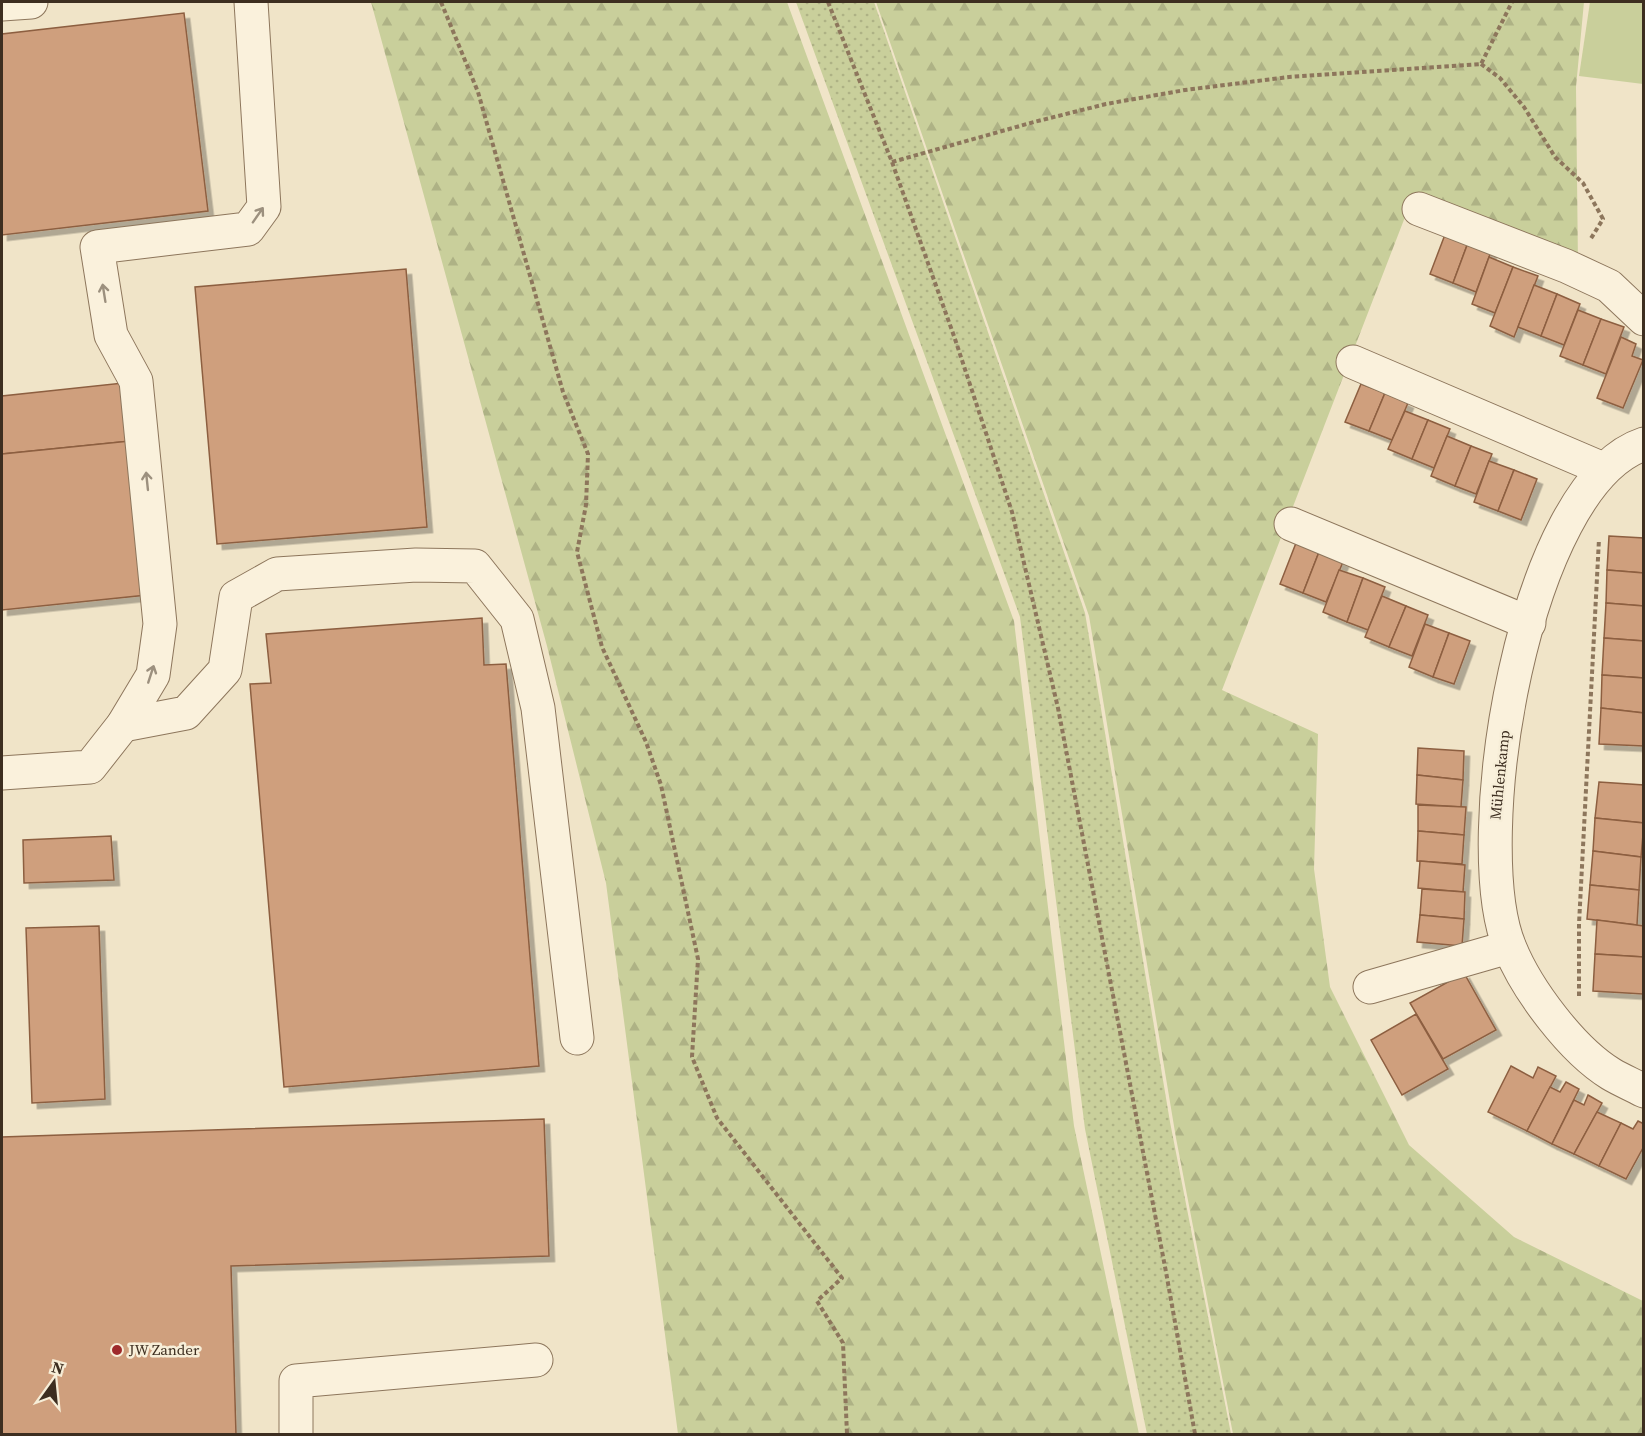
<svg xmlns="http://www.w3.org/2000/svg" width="1645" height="1436" viewBox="0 0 1645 1436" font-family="'Source Serif 4',serif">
  <defs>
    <pattern id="grass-dots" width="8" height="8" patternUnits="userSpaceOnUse" patternTransform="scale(1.5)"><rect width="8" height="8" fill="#c9cf9b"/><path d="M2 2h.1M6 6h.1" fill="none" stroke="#aeb285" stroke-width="1.8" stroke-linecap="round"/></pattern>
    <pattern id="forest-firs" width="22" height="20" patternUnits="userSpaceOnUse" patternTransform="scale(1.5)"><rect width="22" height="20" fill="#c9cf9b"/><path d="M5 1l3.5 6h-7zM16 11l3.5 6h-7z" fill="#aeb285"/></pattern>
    <filter id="shadow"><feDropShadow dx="5.5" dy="5.5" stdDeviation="0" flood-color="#0004"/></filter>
  </defs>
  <rect width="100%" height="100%" fill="#f0e4c8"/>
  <path fill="url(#grass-dots)" d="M 796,2 L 874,2 L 1085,613 L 1170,1122 L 1231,1434 L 1147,1434 L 1085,1129 L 1020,617 Z"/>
  <g fill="url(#forest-firs)">
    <path d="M 371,2 L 787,2 L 1014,621 L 1074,1126 L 1139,1434 L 678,1434 L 606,883 L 547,646 Z"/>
    <path d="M 876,2 L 1584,2 L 1576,87 L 1578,265 L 1412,199 L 1222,690 L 1318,734 L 1314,869 L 1330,987 L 1409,1145 L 1514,1237 L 1643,1301 L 1643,1434 L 1233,1434 L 1176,1138 L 1089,616 Z"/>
  </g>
  <path fill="#c9cf9b" d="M 1590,2 L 1643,2 L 1643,84 L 1579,76 Z"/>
  <g fill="#cf9f7d" stroke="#8d5f41" stroke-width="1.5" filter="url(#shadow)">
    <path d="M 184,13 L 208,211 L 2,235 L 2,34 Z"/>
    <path d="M 1446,232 L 1469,240 L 1453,283 L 1430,274 Z"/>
    <path d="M 1469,240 L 1492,249 L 1476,292 L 1453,283 Z"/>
    <path d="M 1489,257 L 1513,267 L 1495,313 L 1472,304 Z"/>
    <path d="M 1513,267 L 1538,276 L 1514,337 L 1490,326 Z"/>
    <path d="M 406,269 L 427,527 L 217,544 L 195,287 Z"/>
    <path d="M 1534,285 L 1557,294 L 1541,336 L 1518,327 Z"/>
    <path d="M 1557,294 L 1580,304 L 1564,345 L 1541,336 Z"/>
    <path d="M 1578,310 L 1601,319 L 1583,365 L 1560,356 Z"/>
    <path d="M 1601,319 L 1624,327 L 1606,374 L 1583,365 Z"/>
    <path d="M 1621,337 L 1636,344 L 1632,356 L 1643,360 L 1623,408 L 1597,398 Z"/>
    <path d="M 123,383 L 130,441 L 2,454 L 2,396 Z"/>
    <path d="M 1361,384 L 1385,393 L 1369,431 L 1345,422 Z"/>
    <path d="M 1385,393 L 1408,403 L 1392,440 L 1369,431 Z"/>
    <path d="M 1405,411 L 1428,420 L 1412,459 L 1388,449 Z"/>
    <path d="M 1428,420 L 1450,429 L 1434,468 L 1412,459 Z"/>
    <path d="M 1447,436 L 1471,446 L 1455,486 L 1431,476 Z"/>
    <path d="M 130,441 L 147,595 L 2,610 L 2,454 Z"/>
    <path d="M 1471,446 L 1492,454 L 1476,494 L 1455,486 Z"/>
    <path d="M 1489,461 L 1514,470 L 1498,511 L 1474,502 Z"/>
    <path d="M 1514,470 L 1537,479 L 1521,520 L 1498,511 Z"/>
    <path d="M 1609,536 L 1644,538 L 1644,573 L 1607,570 Z"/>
    <path d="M 1296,543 L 1319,552 L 1303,593 L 1280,584 Z"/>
    <path d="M 1319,552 L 1343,562 L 1326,602 L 1303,593 Z"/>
    <path d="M 1339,570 L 1363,578 L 1347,622 L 1323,612 Z"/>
    <path d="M 1607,570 L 1644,573 L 1644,606 L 1606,603 Z"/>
    <path d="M 1363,578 L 1385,587 L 1368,630 L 1347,622 Z"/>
    <path d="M 1382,596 L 1406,606 L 1389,647 L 1365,637 Z"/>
    <path d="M 1606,603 L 1644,606 L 1644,641 L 1604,638 Z"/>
    <path d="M 1406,606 L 1428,615 L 1412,656 L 1389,647 Z"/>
    <path d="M 482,618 L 484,665 L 506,664 L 539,1066 L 284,1087 L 250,684 L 271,683 L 266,634 Z"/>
    <path d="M 1425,624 L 1449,633 L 1433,677 L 1409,667 Z"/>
    <path d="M 1449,633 L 1470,641 L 1454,684 L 1433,677 Z"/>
    <path d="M 1604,638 L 1644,641 L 1644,678 L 1602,675 Z"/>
    <path d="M 1602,675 L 1644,678 L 1644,713 L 1601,708 Z"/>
    <path d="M 1601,708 L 1644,713 L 1644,746 L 1599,744 Z"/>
    <path d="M 1418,748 L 1464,751 L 1463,780 L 1417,775 Z"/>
    <path d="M 1417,775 L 1463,780 L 1461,807 L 1416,804 Z"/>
    <path d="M 1599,782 L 1644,785 L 1644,823 L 1595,818 Z"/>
    <path d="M 1418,805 L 1466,807 L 1464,835 L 1418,831 Z"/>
    <path d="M 1595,818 L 1644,823 L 1641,857 L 1593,851 Z"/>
    <path d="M 1418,831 L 1464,835 L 1462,864 L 1417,861 Z"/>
    <path d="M 111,836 L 114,880 L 24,883 L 23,840 Z"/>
    <path d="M 1593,851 L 1641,857 L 1639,890 L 1590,885 Z"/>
    <path d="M 1420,861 L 1465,865 L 1463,892 L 1418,888 Z"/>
    <path d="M 1590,885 L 1639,890 L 1637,925 L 1587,919 Z"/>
    <path d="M 1422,889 L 1465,892 L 1464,919 L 1420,915 Z"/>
    <path d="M 1420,915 L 1464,919 L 1462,946 L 1417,942 Z"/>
    <path d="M 1597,920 L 1644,926 L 1644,957 L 1595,954 Z"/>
    <path d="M 99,926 L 105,1099 L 32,1103 L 26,928 Z"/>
    <path d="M 1595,954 L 1644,957 L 1643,994 L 1593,991 Z"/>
    <path d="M 1464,973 L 1496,1030 L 1443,1059 L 1410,1003 Z"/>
    <path d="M 1416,1014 L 1448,1069 L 1402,1095 L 1371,1040 Z"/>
    <path d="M 1511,1066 L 1533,1078 L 1538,1067 L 1556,1076 L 1527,1131 L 1488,1112 Z"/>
    <path d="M 1566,1082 L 1579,1089 L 1552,1144 L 1527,1131 L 1550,1087 L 1560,1092 Z"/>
    <path d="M 1588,1095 L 1602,1103 L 1574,1154 L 1552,1144 L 1574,1100 L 1584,1105 Z"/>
    <path d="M 1597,1112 L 1621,1123 L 1599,1166 L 1574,1154 Z"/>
    <path d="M 544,1119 L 549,1256 L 231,1266 L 236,1434 L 2,1434 L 2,1137 Z"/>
    <path d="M 1638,1121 L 1644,1124 L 1644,1146 L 1626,1179 L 1599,1166 L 1621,1123 L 1633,1129 Z"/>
  </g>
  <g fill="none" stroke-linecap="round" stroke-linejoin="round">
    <g stroke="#8d765c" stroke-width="35">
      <g id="minor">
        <path d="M 2,4 L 31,2"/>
        <path d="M 1419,209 L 1566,266 L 1609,286 L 1644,319"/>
        <path d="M 1353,362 L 1603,469"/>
        <path d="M 1644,444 C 1523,484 1466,844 1510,948 C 1527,990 1572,1050 1611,1074 C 1621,1080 1633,1085 1644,1091"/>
        <path d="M 1291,524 L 1529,623"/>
        <path d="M 123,725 L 186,713 L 225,670 L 236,597 L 277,574 L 416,565 L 475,566 L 517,619 L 538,708 L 577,1038"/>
        <path d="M 2,773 L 90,767 L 123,725 L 153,675 L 160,624 L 136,381 L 111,335 L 97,247 L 248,229 L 264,207 L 251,2"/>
        <path d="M 1370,987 L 1509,947"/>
        <path d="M 296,1434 L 296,1381 L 536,1360"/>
      </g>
    </g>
    <g stroke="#8d765c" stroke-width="4" stroke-dasharray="4.5 3" stroke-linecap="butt">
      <path d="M 441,2 L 478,92 L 563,392 L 588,454 L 586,505 L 577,552 L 602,647 L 646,742 L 661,785 L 698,959 L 692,1057 L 717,1118 L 842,1278 L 817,1301 L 843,1343 L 847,1434"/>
      <path d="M 828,2 L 892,162 L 955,339 L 1012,512 L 1058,708 L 1166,1272 L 1195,1434"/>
      <path d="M 1481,64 L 1500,78 L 1524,107 L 1555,157 L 1583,183 L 1603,219 L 1590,240"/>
      <path d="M 892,162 L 1034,122 L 1106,104 L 1185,90 L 1289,77 L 1481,64 L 1512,2"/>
      <path d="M 1579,996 L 1579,924 L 1599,539"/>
    </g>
    <use href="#minor" stroke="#faf1dc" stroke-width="33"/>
  </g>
  <defs><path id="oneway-shaft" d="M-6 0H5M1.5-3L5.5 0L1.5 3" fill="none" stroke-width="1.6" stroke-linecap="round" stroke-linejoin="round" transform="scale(1.5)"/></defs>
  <g stroke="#9c907e">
    <use href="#oneway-shaft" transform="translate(258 215) rotate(-55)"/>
    <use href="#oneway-shaft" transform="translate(104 293) rotate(-99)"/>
    <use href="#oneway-shaft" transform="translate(147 481) rotate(-96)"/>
    <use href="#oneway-shaft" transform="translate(151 674) rotate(-72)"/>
  </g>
  <circle fill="#9e2a2b" stroke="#f7eed8" stroke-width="2" cx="117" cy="1350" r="6"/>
  <g text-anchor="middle" stroke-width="5" stroke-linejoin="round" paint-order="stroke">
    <g font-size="15" fill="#3d2e20" stroke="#f7eed8">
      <text transform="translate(1500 775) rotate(-84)" y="5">Mühlenkamp</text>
    </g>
    <g font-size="15" fill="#3d2e20" stroke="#f7eed8" text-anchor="start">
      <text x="129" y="1355">JW Zander</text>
    </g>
  </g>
  <rect width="1645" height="1436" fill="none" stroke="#3d2e20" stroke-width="6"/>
  <g transform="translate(54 1382) rotate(15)" stroke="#f7eed8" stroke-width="4.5" paint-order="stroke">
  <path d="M0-4.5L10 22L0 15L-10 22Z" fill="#3d2e20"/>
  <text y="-9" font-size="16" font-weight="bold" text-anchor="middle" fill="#3d2e20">N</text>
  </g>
</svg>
